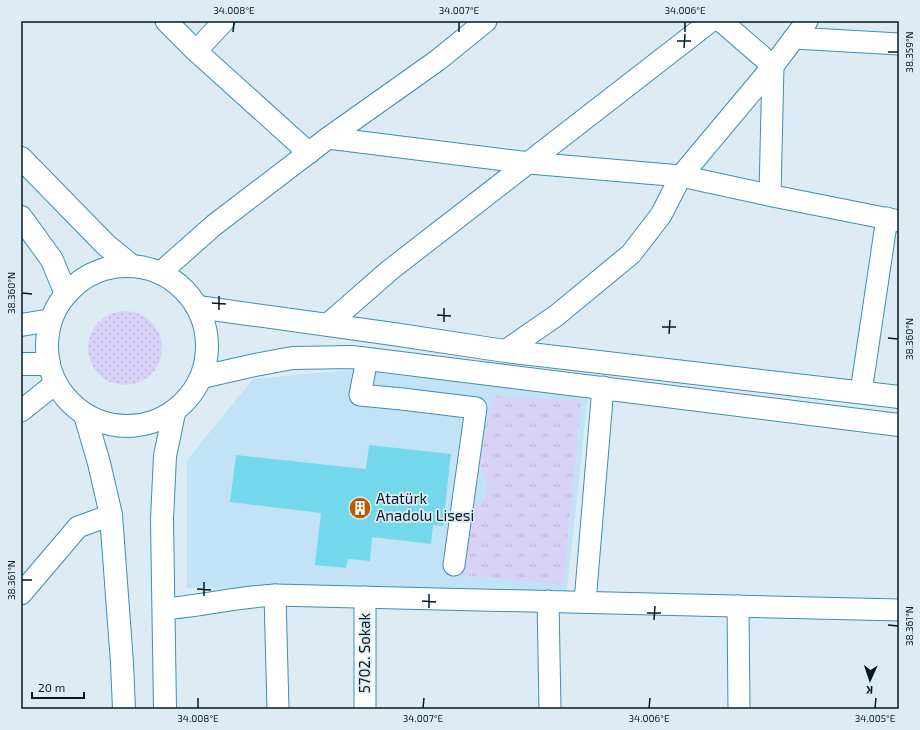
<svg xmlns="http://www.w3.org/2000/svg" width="920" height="730" viewBox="0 0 920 730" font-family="'Exo 2',sans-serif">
  <defs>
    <pattern id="grass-dots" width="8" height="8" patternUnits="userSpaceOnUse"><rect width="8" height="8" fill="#d8d2f7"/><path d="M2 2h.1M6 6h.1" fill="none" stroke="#b8b4d4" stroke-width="1.8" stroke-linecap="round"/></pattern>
    <pattern id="park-tufts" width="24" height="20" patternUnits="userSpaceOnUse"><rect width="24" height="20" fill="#d8d2f7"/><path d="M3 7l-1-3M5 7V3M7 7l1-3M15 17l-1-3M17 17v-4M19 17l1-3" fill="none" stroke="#b8b4d4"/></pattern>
  </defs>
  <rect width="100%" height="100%" fill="#ddecf4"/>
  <path fill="#c2e3f6" d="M 348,370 L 588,395 L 567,591 L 187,588 L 187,460 L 253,379 Z"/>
  <circle fill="url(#grass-dots)" cx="125" cy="348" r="37"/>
  <path fill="url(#park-tufts)" d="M 496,396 L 581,401 L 563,585 L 462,575 L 469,504 L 483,503 L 488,486 L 485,474 L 477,469 L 482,431 Z"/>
  <path fill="#74d8ec" d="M 369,445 L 451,454 L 443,526 L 433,525 L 431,544 L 372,537 L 370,561 L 348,559 L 346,568 L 315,565 L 321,513 L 230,502 L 236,455 L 366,469 Z"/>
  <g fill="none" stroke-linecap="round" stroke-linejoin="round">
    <g stroke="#3e8eb6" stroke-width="23">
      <g id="minor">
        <path d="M 166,21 L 196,51 L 309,153"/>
        <path d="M 721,21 L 773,66 L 770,195"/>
        <path d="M 794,38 L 899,44"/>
        <path d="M 196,51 L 224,21"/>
        <path d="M 328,138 L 529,163 L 681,176 L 773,196 L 899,221"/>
        <path d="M 160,273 L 213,226 L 328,138 L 438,60 L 486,21"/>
        <path d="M 327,325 L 390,270 L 711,21"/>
        <path d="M 505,351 L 557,315 L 631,254 L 661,215 L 681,176 L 773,66 L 807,21"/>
        <path d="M 367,359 L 360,395 L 402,399 L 476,408 L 454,565"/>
        <path d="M 861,392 L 887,218"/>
        <path d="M 21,411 L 56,383"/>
        <path d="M 21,594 L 78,527 L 111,515"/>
        <path d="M 275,595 L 278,709"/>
        <path d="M 365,597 L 365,709"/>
        <path d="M 548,601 L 550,709"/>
        <path d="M 585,602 L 603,387"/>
        <path d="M 738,606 L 739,709"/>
        <path d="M 164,609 C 201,606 237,597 275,595 L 899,610"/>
      </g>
    </g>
    <g stroke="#3e8eb6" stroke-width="24">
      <g id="major">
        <path d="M 21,158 L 106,245 L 132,266"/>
        <path d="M 21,217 L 52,260 L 66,294"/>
        <circle cx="127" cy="346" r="80"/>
        <path d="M 198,307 L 393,334 L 505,351 L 899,397"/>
        <path d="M 21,325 L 51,320"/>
        <path d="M 21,364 L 49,364"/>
        <path d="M 202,377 L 255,365 L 292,358 L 352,357 L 899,425"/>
        <path d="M 85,415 L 99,463 L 111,515 L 122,663 L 124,709"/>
        <path d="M 165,709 L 162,520 L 165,456 L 174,413"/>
      </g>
    </g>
    <use href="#minor" stroke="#fff" stroke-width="21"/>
    <use href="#major" stroke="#fff" stroke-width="22"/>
  </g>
  <path fill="none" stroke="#011925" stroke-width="1.5" d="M 233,32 L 234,22M 459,32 L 459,22M 685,32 L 685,22M 677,41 L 691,41M 684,48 L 685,34M 888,52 L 898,52M 22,293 L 32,294M 212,303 L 226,304M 219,310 L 219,296M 437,315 L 451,316M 444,322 L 444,308M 662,327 L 676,327M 669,334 L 670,320M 888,338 L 898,339M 22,580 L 32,580M 197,589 L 211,590M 204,596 L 204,582M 422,601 L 436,602M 429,608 L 429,594M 647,613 L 661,613M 654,620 L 655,606M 888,625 L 898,626M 198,708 L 198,698M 423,708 L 424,698M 649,708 L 650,698M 875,708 L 876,698"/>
  <defs>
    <g id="building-disc" transform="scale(1.15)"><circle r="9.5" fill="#b75a03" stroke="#ddecf4"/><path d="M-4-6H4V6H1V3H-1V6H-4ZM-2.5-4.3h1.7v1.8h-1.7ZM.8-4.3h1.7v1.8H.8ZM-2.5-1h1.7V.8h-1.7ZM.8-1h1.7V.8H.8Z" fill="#fff"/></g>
  </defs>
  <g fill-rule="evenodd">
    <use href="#building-disc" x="360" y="508"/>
  </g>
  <g text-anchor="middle" stroke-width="3.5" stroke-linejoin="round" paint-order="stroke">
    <g font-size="15" fill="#011925" stroke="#ddecf4" text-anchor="start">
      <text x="376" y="504">Atatürk<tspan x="376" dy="17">Anadolu Lisesi</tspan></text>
    </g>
    <g font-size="15" fill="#011925" stroke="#ddecf4">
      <text transform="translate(365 653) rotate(-90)" y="5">5702. Sokak</text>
    </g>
  </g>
  <rect width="920" height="730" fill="none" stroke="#ddecf4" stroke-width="44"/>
  <g transform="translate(870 680) rotate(183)" stroke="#ddecf4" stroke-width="3" paint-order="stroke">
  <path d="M0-3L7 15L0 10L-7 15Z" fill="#011925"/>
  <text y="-6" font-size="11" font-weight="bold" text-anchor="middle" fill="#011925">K</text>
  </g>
  <path d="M32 692v6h52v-6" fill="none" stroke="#011925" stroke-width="2"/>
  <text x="38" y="692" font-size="12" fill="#011925" stroke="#ddecf4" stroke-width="3" paint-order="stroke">20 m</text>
  <rect x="22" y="22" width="876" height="686" fill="none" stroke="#011925" stroke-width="1.5"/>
  <g font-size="10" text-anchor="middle" fill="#011925">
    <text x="234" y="14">34.008°E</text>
    <text x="459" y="14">34.007°E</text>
    <text x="685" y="14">34.006°E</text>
    <text transform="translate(909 52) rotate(-90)" y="4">38.359°N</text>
    <text transform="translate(11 293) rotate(-90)" y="4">38.360°N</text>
    <text transform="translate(909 339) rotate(-90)" y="4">38.360°N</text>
    <text transform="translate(11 580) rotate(-90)" y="4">38.361°N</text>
    <text transform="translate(909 626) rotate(-90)" y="4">38.361°N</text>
    <text x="198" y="722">34.008°E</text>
    <text x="423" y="722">34.007°E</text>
    <text x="649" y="722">34.006°E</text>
    <text x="875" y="722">34.005°E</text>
  </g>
</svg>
